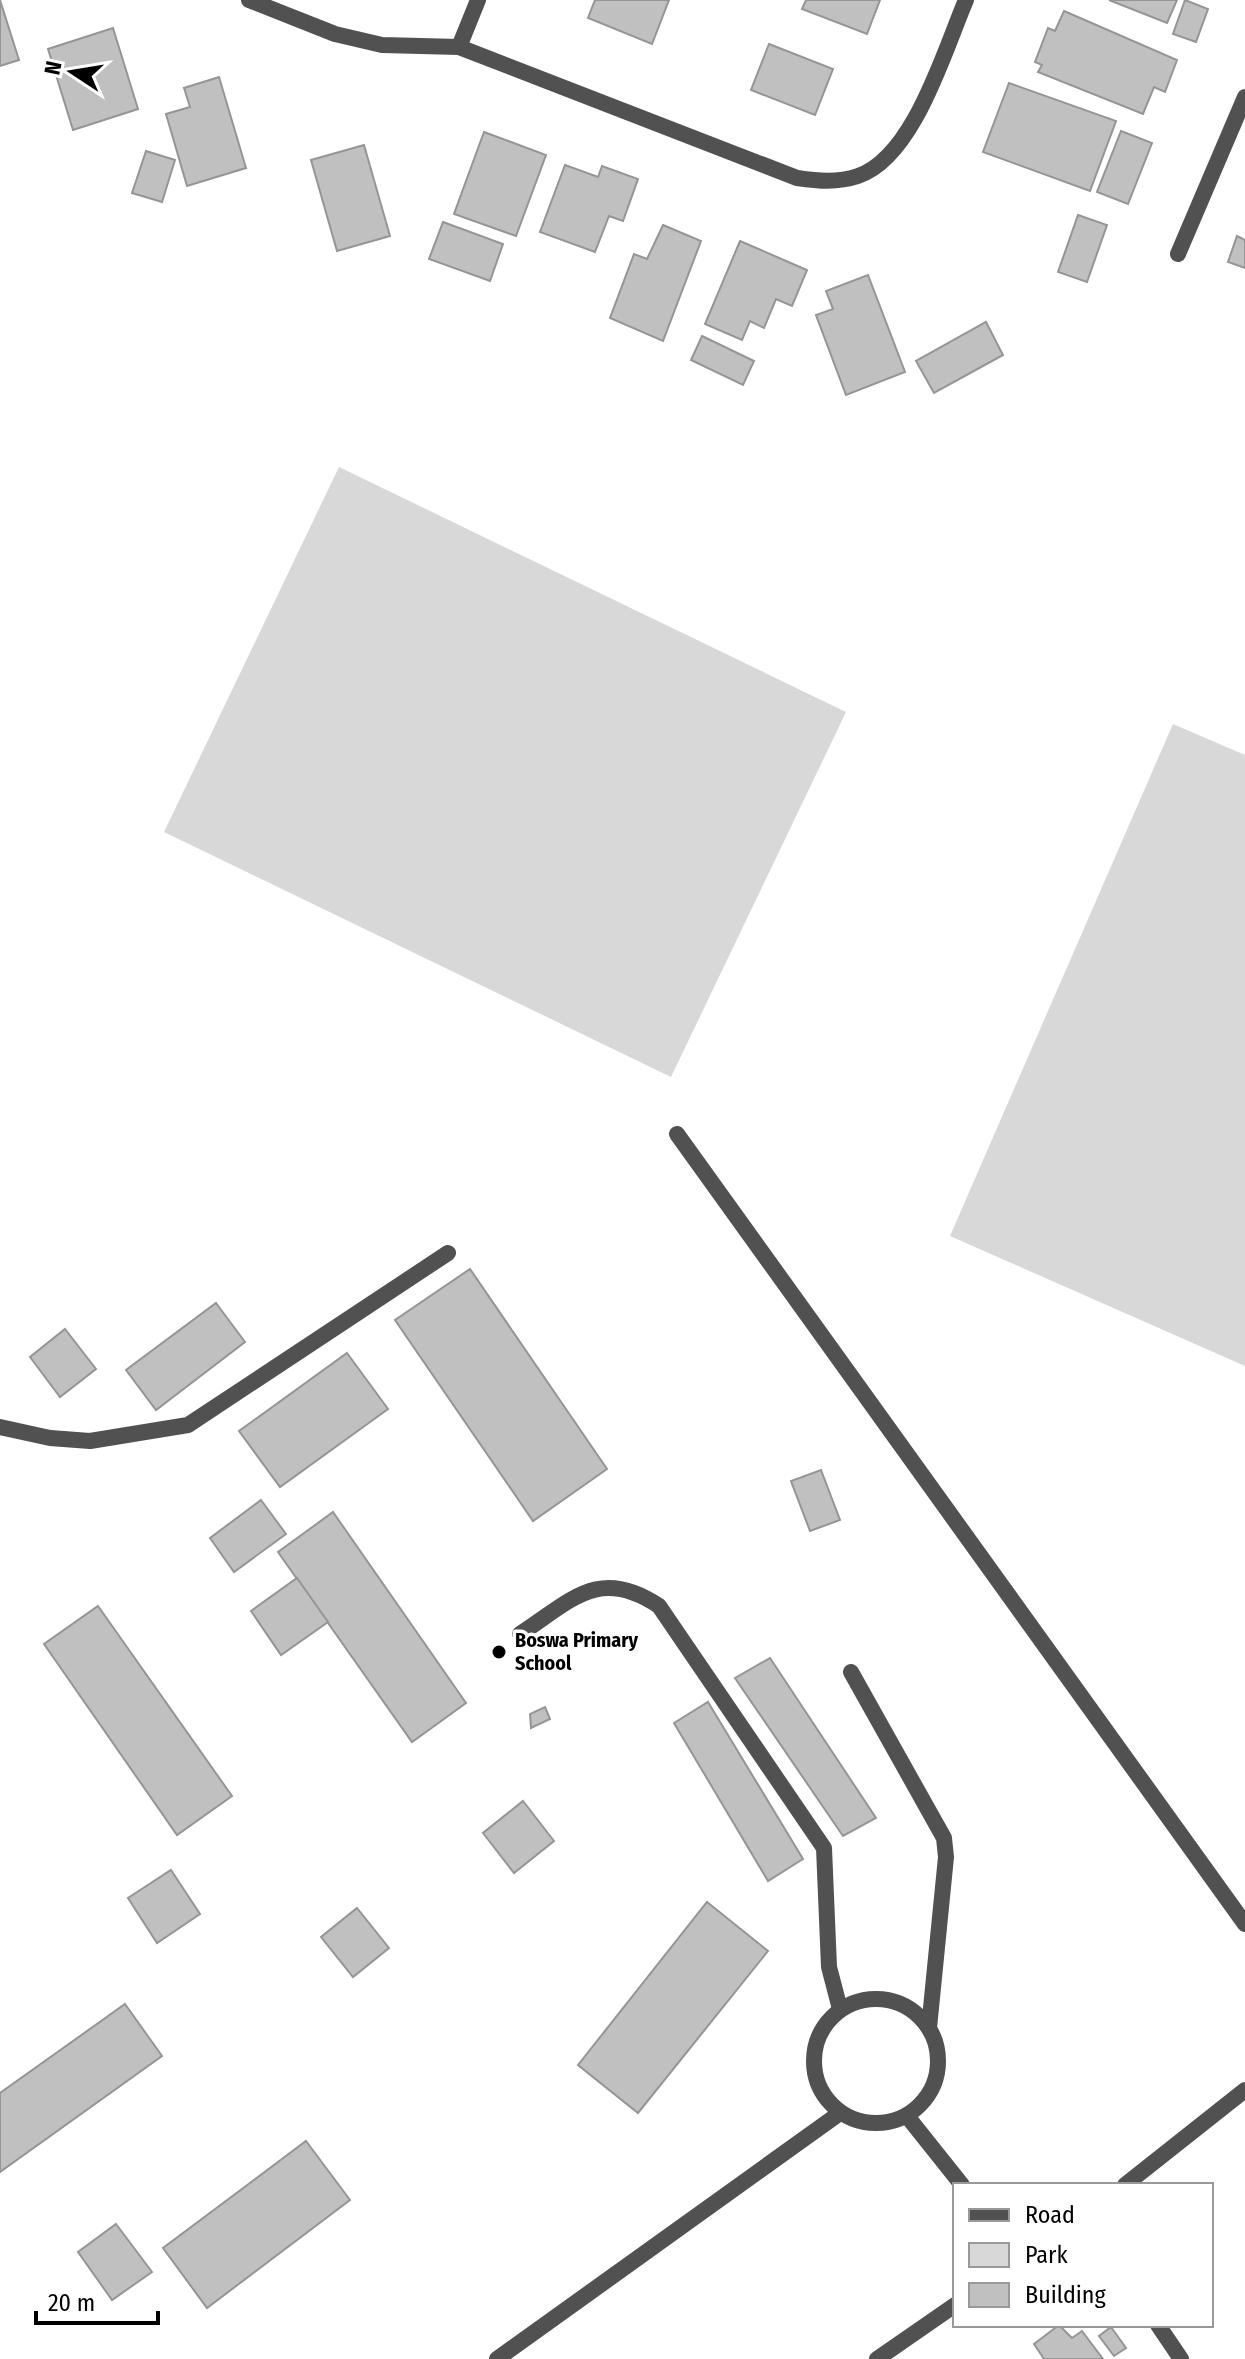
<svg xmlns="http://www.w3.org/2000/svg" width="1245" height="2359" viewBox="0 0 1245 2359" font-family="'Fira Sans Condensed',sans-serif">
  <rect width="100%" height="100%" fill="#fff"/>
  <g fill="#d8d8d8">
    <path d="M 339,467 L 846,712 L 671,1077 L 164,832 Z"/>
    <path d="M 1173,724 L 1245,755 L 1245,1366 L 950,1236 Z"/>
  </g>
  <g fill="#c0c0c0" stroke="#959595" stroke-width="2">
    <path d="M 0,0 L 19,60 L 0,66 Z"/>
    <path d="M 595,0 L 669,0 L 652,44 L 588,18 Z"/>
    <path d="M 806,0 L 880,0 L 867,34 L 802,9 Z"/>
    <path d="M 1109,0 L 1177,0 L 1167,23 Z"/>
    <path d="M 1185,0 L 1208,9 L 1196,42 L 1173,34 Z"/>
    <path d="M 1064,11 L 1177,60 L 1165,92 L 1154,87 L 1143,114 L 1038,72 L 1042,65 L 1035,62 L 1048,28 L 1055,31 Z"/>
    <path d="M 113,28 L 138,109 L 73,130 L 48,49 Z"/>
    <path d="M 769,44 L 833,69 L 815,115 L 751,90 Z"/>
    <path d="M 219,77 L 246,168 L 187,186 L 166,114 L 190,107 L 184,88 Z"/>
    <path d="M 1009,83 L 1116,121 L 1090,191 L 983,152 Z"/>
    <path d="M 1121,131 L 1152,143 L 1128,204 L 1097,192 Z"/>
    <path d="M 484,132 L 546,155 L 516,236 L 454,214 Z"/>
    <path d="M 364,145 L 390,236 L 337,251 L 311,160 Z"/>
    <path d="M 146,151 L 175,160 L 162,202 L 132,193 Z"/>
    <path d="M 565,165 L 598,177 L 602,166 L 638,179 L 623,221 L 609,216 L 595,252 L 540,232 Z"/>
    <path d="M 1078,215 L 1107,225 L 1087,282 L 1058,272 Z"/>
    <path d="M 443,222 L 503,244 L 490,281 L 429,259 Z"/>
    <path d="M 663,225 L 701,241 L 663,341 L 610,318 L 634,254 L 647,259 Z"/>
    <path d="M 1237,236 L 1245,240 L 1245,268 L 1228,262 Z"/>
    <path d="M 740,241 L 807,270 L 792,306 L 776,299 L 764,328 L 750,321 L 742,340 L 705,324 Z"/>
    <path d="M 868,275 L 905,372 L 846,395 L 816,315 L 833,309 L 826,291 Z"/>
    <path d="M 986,322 L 1003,355 L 934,393 L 916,361 Z"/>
    <path d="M 702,336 L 754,361 L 743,385 L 691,360 Z"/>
    <path d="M 470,1269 L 607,1469 L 533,1521 L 395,1320 Z"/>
    <path d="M 216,1303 L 245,1342 L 156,1410 L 126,1370 Z"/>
    <path d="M 65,1329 L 96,1369 L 60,1397 L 30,1357 Z"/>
    <path d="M 347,1353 L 388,1409 L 280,1487 L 239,1431 Z"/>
    <path d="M 821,1470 L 840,1520 L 810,1531 L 791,1481 Z"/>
    <path d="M 261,1500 L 286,1534 L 234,1572 L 210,1538 Z"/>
    <path d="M 333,1512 L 466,1703 L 412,1742 L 278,1552 Z"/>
    <path d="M 297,1578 L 328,1622 L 281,1655 L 251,1611 Z"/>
    <path d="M 98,1606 L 232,1796 L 177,1835 L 44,1644 Z"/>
    <path d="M 770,1658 L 876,1818 L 843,1836 L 735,1678 Z"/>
    <path d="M 708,1702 L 803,1859 L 768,1881 L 674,1723 Z"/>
    <path d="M 545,1707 L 550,1719 L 531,1728 L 530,1714 Z"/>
    <path d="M 523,1801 L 554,1841 L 514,1873 L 483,1833 Z"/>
    <path d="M 171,1870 L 200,1914 L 157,1943 L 128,1898 Z"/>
    <path d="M 707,1902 L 768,1951 L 638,2113 L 578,2065 Z"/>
    <path d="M 357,1908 L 389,1948 L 353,1977 L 321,1937 Z"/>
    <path d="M 125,2004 L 162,2056 L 0,2172 L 0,2093 Z"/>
    <path d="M 306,2141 L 350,2200 L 207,2308 L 163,2248 Z"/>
    <path d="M 116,2224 L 152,2272 L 112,2300 L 78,2252 Z"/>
    <path d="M 1059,2325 L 1072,2338 L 1082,2331 L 1103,2359 L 1044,2359 L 1034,2344 Z"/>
    <path d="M 1111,2327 L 1126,2348 L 1114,2356 L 1099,2336 Z"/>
  </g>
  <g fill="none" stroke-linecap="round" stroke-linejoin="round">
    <g stroke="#515151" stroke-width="16">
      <path d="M 249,0 L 335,34 L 382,45 L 459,47 L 797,178 C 818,181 837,183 858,176 C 914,157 944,51 966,0"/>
      <path d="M 459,47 L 478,0"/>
      <path d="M 1178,254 L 1245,97"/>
      <path d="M 677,1134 L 1245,1924"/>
      <path d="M 0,1427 L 50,1438 L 90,1441 L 188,1425 L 448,1253"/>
      <path d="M 520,1634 C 572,1600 599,1566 659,1606 L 824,1848 L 829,1967 L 840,2009"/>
      <path d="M 851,1672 L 944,1838 L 946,1857 L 929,2028"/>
      <circle cx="876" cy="2061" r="62"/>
      <path d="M 907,2116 L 962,2185"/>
      <path d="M 1125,2185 L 1245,2090"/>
      <path d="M 1158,2325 L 1181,2359"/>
      <path d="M 497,2359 L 840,2113"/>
      <path d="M 877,2359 L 955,2305"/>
    </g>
  </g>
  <circle fill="#000" stroke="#fff" stroke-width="3" cx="499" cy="1652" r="8"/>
  <g text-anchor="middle" stroke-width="7" stroke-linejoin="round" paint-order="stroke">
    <g font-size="20" font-weight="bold" fill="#000" stroke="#fff" text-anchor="start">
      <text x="515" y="1647">Boswa Primary<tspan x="515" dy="23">School</tspan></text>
    </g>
  </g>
  <rect x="953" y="2183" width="260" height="144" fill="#ffffff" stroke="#999999" stroke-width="2"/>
  <rect x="969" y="2209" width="40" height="12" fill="#515151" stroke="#999999" stroke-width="2"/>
  <text x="1025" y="2223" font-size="24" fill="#000000">Road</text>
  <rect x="969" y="2243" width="40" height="24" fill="#d8d8d8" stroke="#999999" stroke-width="2"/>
  <text x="1025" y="2263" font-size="24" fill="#000000">Park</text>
  <rect x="969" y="2283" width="40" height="24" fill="#c0c0c0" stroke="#999999" stroke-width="2"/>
  <text x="1025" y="2303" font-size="24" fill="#000000">Building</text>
  <g transform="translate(72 72) rotate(282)" stroke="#ffffff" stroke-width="6" paint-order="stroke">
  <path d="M0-6L14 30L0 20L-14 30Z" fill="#000000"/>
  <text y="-12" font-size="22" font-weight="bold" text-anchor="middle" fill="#000000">N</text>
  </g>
  <path d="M36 2311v12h122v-12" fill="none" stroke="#000000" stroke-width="4"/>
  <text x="48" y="2311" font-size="24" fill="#000000" stroke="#ffffff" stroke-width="6" paint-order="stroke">20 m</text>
</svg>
